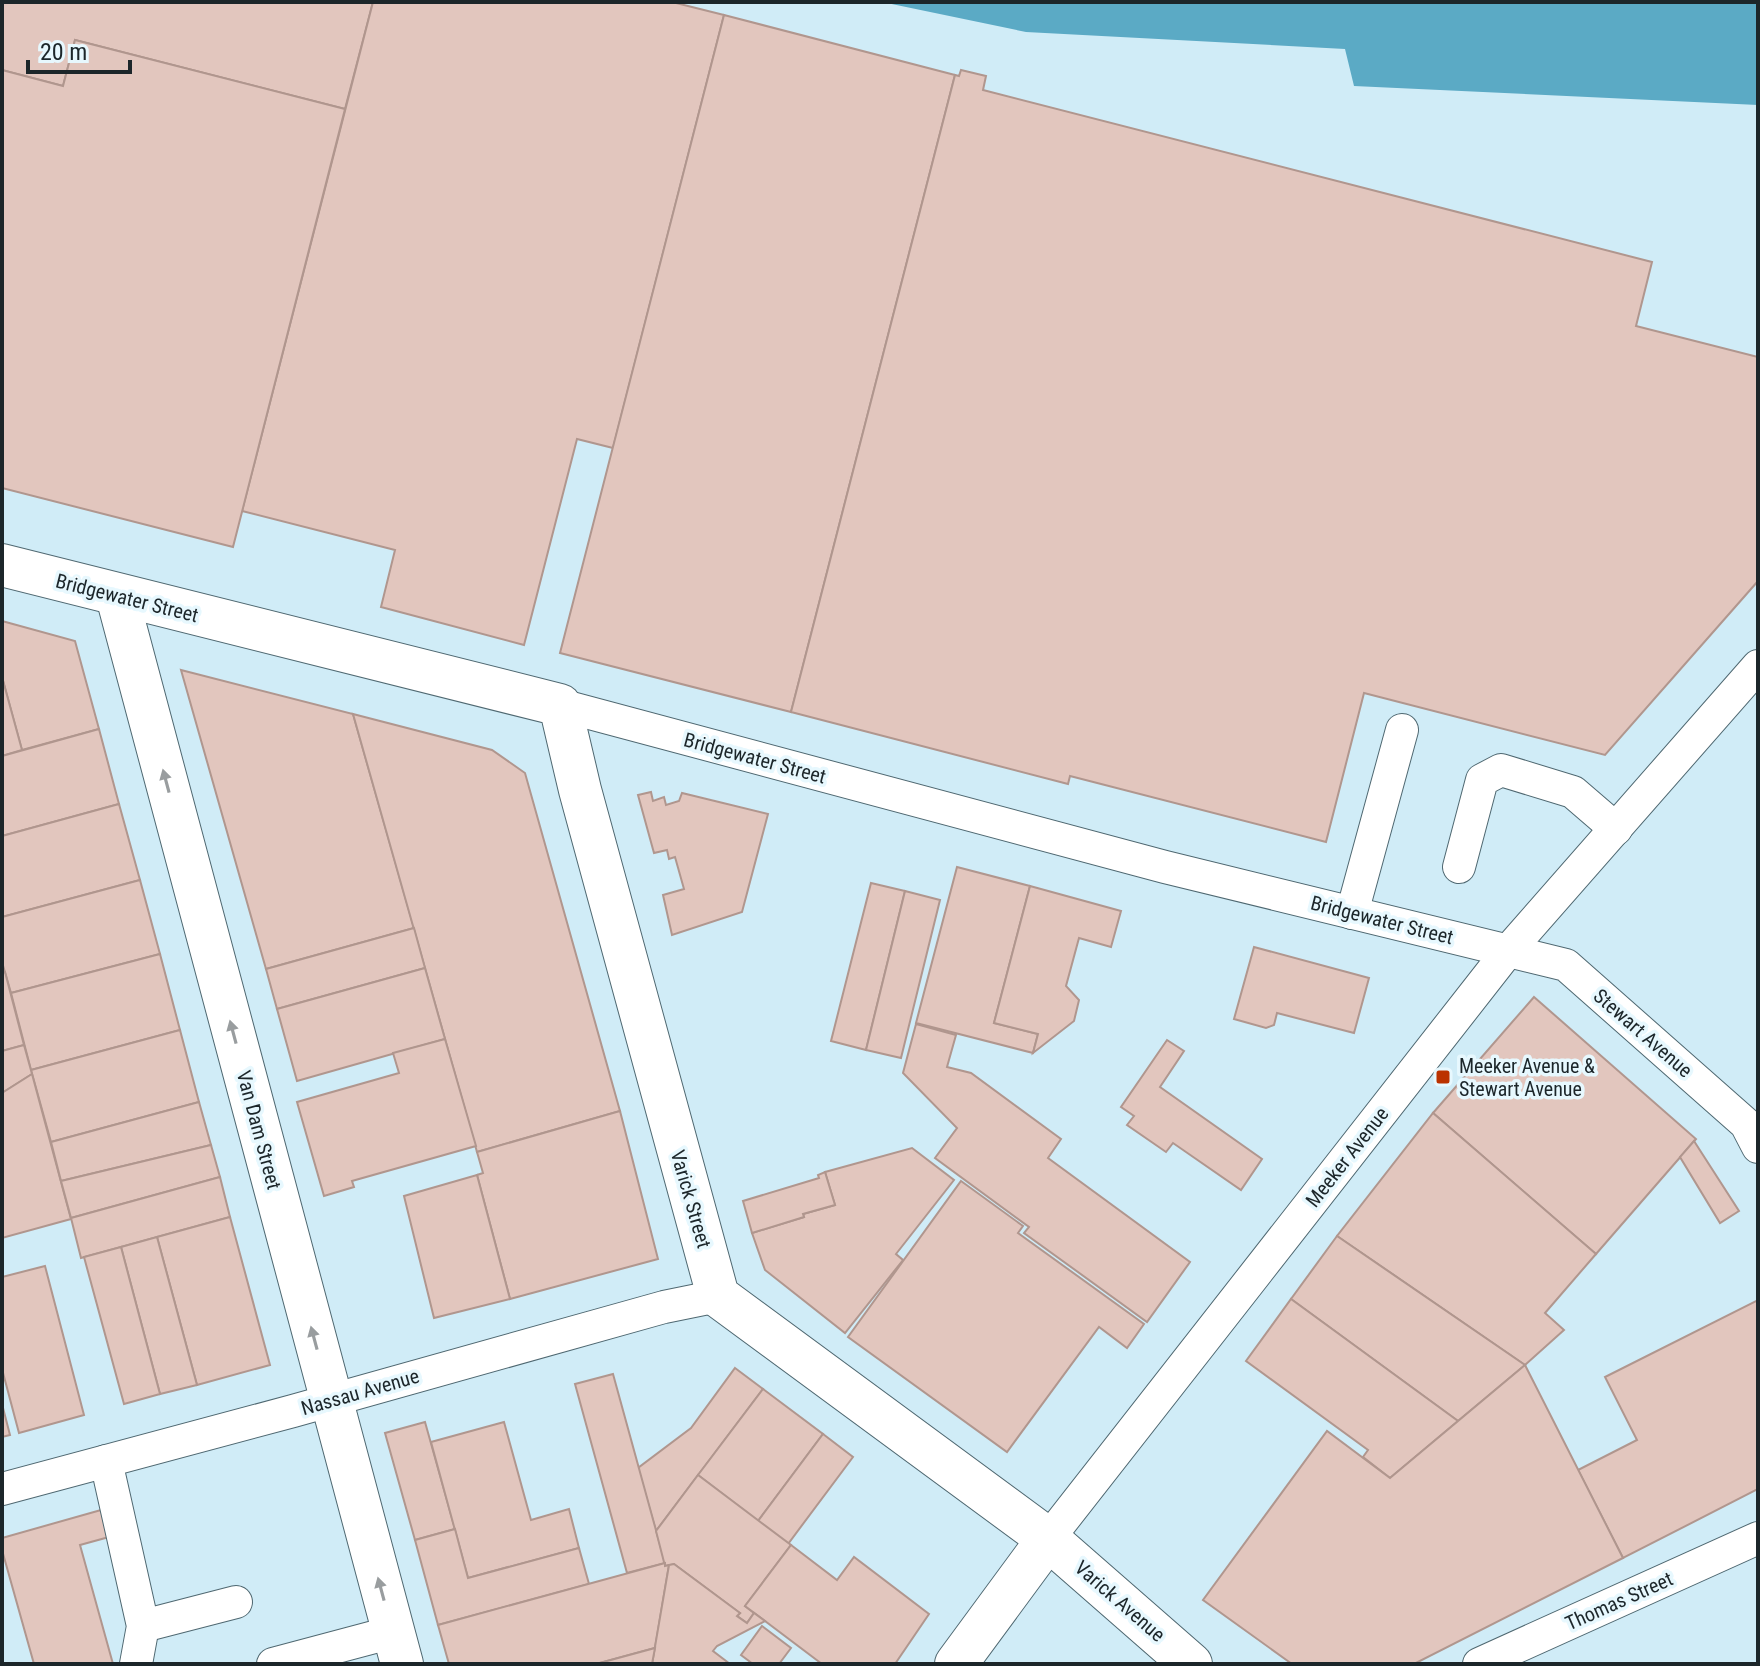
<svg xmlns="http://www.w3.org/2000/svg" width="1760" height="1666" viewBox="0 0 1760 1666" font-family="'Roboto Condensed',sans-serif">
  <rect width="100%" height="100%" fill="#d0ecf7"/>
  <path fill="#5baac5" d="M 882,2 L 1758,2 L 1758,105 L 1354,86 L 1345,49 L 1026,32 Z"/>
  <g fill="#e2c6be" stroke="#b0968e" stroke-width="2">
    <path d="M 2,2 L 373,2 L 345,109 L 75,40 L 63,86 L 2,70 Z"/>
    <path d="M 373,2 L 672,2 L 724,15 L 613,448 L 577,439 L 524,645 L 381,607 L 395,550 L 242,511 Z"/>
    <path d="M 724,15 L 955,75 L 791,712 L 560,653 Z"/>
    <path d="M 75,40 L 345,109 L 233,547 L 2,488 L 2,70 L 63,86 Z"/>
    <path d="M 961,70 L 986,76 L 983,90 L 1652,262 L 1636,326 L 1758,357 L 1758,581 L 1605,755 L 1364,693 L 1326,842 L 1070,776 L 1068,784 L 791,712 L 955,75 L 959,76 Z"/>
    <path d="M 2,621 L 75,641 L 99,729 L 22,750 L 2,677 Z"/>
    <path d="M 181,670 L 353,714 L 414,928 L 266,969 Z"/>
    <path d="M 2,677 L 22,750 L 2,756 Z"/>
    <path d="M 353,714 L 492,750 L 525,773 L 620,1111 L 477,1152 Z"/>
    <path d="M 99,729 L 119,804 L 2,836 L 2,756 Z"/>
    <path d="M 651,792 L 653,801 L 664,797 L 666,805 L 679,801 L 682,793 L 768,814 L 742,912 L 672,935 L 663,895 L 684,889 L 675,857 L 669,859 L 667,850 L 654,853 L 638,795 Z"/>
    <path d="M 119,804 L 140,880 L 2,917 L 2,836 Z"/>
    <path d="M 957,867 L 1030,886 L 994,1023 L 1038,1034 L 1033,1053 L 916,1023 Z"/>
    <path d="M 140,880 L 160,954 L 11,993 L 2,962 L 2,917 Z"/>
    <path d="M 871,883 L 905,891 L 866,1050 L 831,1041 Z"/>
    <path d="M 1030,886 L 1121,911 L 1111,947 L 1079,938 L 1066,986 L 1079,1000 L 1074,1021 L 1033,1053 L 1038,1034 L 994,1023 Z"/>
    <path d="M 905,891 L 940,900 L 901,1058 L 866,1050 Z"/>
    <path d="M 414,928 L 425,968 L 277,1009 L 266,969 Z"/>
    <path d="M 1254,947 L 1369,978 L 1354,1033 L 1277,1013 L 1274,1025 L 1266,1028 L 1234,1019 Z"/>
    <path d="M 160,954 L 180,1030 L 31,1070 L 11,993 Z"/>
    <path d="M 425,968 L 445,1039 L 297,1081 L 277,1009 Z"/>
    <path d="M 5,972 L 24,1045 L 2,1051 L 2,973 Z"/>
    <path d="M 1534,997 L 1696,1139 L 1596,1254 L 1433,1113 Z"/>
    <path d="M 916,1024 L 956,1035 L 947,1067 L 971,1073 L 1061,1139 L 1048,1158 L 1190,1262 L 1147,1322 L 1024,1233 L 1029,1227 L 935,1158 L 957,1128 L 903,1073 Z"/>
    <path d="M 180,1030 L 199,1102 L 51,1142 L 31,1070 Z"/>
    <path d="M 445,1039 L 476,1146 L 352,1181 L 354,1187 L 324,1196 L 297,1102 L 399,1073 L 393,1053 Z"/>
    <path d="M 1167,1040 L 1184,1051 L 1160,1087 L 1262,1159 L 1241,1190 L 1173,1143 L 1166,1152 L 1127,1125 L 1134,1116 L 1121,1107 Z"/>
    <path d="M 24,1045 L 32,1074 L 2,1093 L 2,1051 Z"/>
    <path d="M 32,1074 L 71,1219 L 2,1238 L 2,1093 Z"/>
    <path d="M 199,1102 L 211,1145 L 61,1181 L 51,1142 Z"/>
    <path d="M 620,1111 L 658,1259 L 510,1299 L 477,1175 L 483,1173 L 477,1152 Z"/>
    <path d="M 1433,1113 L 1596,1254 L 1545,1313 L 1564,1330 L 1525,1365 L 1337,1236 Z"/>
    <path d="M 1694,1141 L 1739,1211 L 1720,1223 L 1680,1157 Z"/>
    <path d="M 211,1145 L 220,1177 L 71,1218 L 61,1181 Z"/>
    <path d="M 912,1148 L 954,1180 L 896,1254 L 903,1260 L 845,1333 L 765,1270 L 752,1233 L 804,1217 L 803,1214 L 835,1205 L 825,1172 Z"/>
    <path d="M 825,1172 L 835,1205 L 803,1214 L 804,1217 L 752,1233 L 743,1201 L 819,1178 L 818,1175 Z"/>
    <path d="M 477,1175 L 510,1299 L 434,1318 L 404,1196 Z"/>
    <path d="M 220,1177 L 230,1217 L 81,1258 L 71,1218 Z"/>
    <path d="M 961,1181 L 1023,1226 L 1018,1233 L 1144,1324 L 1127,1348 L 1099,1327 L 1007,1452 L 848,1337 Z"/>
    <path d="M 230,1217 L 270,1365 L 197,1385 L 157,1237 Z"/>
    <path d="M 1337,1236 L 1525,1365 L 1458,1421 L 1291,1299 Z"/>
    <path d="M 157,1237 L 197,1385 L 160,1394 L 121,1247 Z"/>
    <path d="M 121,1247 L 160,1394 L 124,1404 L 84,1257 Z"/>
    <path d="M 45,1266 L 84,1415 L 19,1433 L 2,1369 L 2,1277 Z"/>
    <path d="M 1291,1299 L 1458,1421 L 1390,1478 L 1363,1457 L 1368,1450 L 1246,1361 Z"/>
    <path d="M 1758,1300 L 1758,1489 L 1623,1558 L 1578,1470 L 1637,1440 L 1605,1377 Z"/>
    <path d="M 1525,1365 L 1623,1558 L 1414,1664 L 1292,1664 L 1203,1600 L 1327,1431 L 1390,1478 Z"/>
    <path d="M 735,1368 L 763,1389 L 656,1531 L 638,1468 L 691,1428 Z"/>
    <path d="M 613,1374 L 665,1563 L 627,1573 L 575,1384 Z"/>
    <path d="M 763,1389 L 823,1434 L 758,1521 L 698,1475 Z"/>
    <path d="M 2,1404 L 10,1435 L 2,1437 Z"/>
    <path d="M 425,1422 L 455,1529 L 415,1540 L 385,1433 Z"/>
    <path d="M 504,1422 L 531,1520 L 569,1509 L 579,1548 L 468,1578 L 431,1442 Z"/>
    <path d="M 823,1434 L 853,1457 L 788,1544 L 758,1521 Z"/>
    <path d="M 698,1475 L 791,1545 L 745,1606 L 754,1613 L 747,1623 L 737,1616 L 740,1613 L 674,1564 L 665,1566 L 656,1531 Z"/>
    <path d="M 101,1510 L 109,1537 L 80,1545 L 113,1664 L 34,1664 L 2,1550 L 2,1538 Z"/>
    <path d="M 455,1529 L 468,1578 L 579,1548 L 589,1584 L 438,1625 L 415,1540 Z"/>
    <path d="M 791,1545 L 837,1580 L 854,1557 L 929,1614 L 895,1664 L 822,1664 L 745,1606 Z"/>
    <path d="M 665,1563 L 665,1566 L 669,1565 L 655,1648 L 596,1664 L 449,1664 L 438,1625 Z"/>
    <path d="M 674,1564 L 740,1613 L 737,1616 L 747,1623 L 754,1613 L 765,1621 L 717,1646 L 713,1651 L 730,1664 L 652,1664 L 669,1565 Z"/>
    <path d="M 762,1626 L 791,1648 L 779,1664 L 753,1664 L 741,1655 Z"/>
    <path d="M 655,1648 L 652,1664 L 596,1664 Z"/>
  </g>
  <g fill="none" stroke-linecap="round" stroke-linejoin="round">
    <g stroke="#4f6871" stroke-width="34">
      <g id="minor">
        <path d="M 560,705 L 1165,867 L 1566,965 L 1746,1124 L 1758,1147"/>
        <path d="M 1459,867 L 1482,780 L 1501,770 L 1573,792 L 1616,829"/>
        <path d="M 1352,913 L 1402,730"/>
        <path d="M 106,1461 L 143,1626 L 136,1664"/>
        <path d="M 2,1489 L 293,1411 L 664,1307 L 718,1296"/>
        <path d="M 1048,1539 L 1508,951 L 1758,666"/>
        <path d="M 143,1626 L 236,1602"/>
        <path d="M 273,1664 L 393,1632"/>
        <path d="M 1479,1664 L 1758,1538"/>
      </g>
    </g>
    <g stroke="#4f6871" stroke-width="44">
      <g id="major">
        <path d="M 2,565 L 560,705 L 580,790 L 718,1296 L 1048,1539 L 1191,1664"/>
        <path d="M 117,596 L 402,1664"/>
        <path d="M 956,1664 L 1048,1539"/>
      </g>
    </g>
    <use href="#minor" stroke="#fff" stroke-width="32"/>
    <use href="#major" stroke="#fff" stroke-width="42"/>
  </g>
  <defs><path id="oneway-solid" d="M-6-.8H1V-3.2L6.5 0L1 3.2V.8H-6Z" transform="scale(2)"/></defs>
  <g fill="#999d9f">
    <use href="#oneway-solid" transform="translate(166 781) rotate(-105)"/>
    <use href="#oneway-solid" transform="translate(233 1032) rotate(-105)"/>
    <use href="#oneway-solid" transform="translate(314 1338) rotate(-105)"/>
    <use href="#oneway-solid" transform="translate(381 1589) rotate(-105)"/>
  </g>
  <rect fill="#bb3200" stroke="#e7f8fe" stroke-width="3" x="1435" y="1069" width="16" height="16" rx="4"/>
  <g text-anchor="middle" stroke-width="7" stroke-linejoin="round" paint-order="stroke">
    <g font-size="20" fill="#1c262a" stroke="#e7f8fe">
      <text transform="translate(127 598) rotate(14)" y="7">Bridgewater Street</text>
      <text transform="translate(755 758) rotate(15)" y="7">Bridgewater Street</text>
      <text transform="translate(1382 920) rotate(14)" y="7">Bridgewater Street</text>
      <text transform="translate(1643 1033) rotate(41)" y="7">Stewart Avenue</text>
      <text transform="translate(259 1130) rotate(75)" y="7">Van Dam Street</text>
      <text transform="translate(1347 1157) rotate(-52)" y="7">Meeker Avenue</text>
      <text transform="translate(691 1199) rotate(74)" y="7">Varick Street</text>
      <text transform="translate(360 1392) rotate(-16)" y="7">Nassau Avenue</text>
      <text transform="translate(1120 1601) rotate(41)" y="7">Varick Avenue</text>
      <text transform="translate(1619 1601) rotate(-24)" y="7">Thomas Street</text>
    </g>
    <g font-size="20" fill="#1c262a" stroke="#e7f8fe" text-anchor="start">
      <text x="1459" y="1073">Meeker Avenue &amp;<tspan x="1459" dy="23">Stewart Avenue</tspan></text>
    </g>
  </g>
  <rect width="1760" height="1666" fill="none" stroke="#1c262a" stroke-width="8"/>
  <path d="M28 60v12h102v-12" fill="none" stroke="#1c262a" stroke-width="4"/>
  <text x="40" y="60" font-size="24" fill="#1c262a" stroke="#e7f8fe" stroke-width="6" paint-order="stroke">20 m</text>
</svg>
